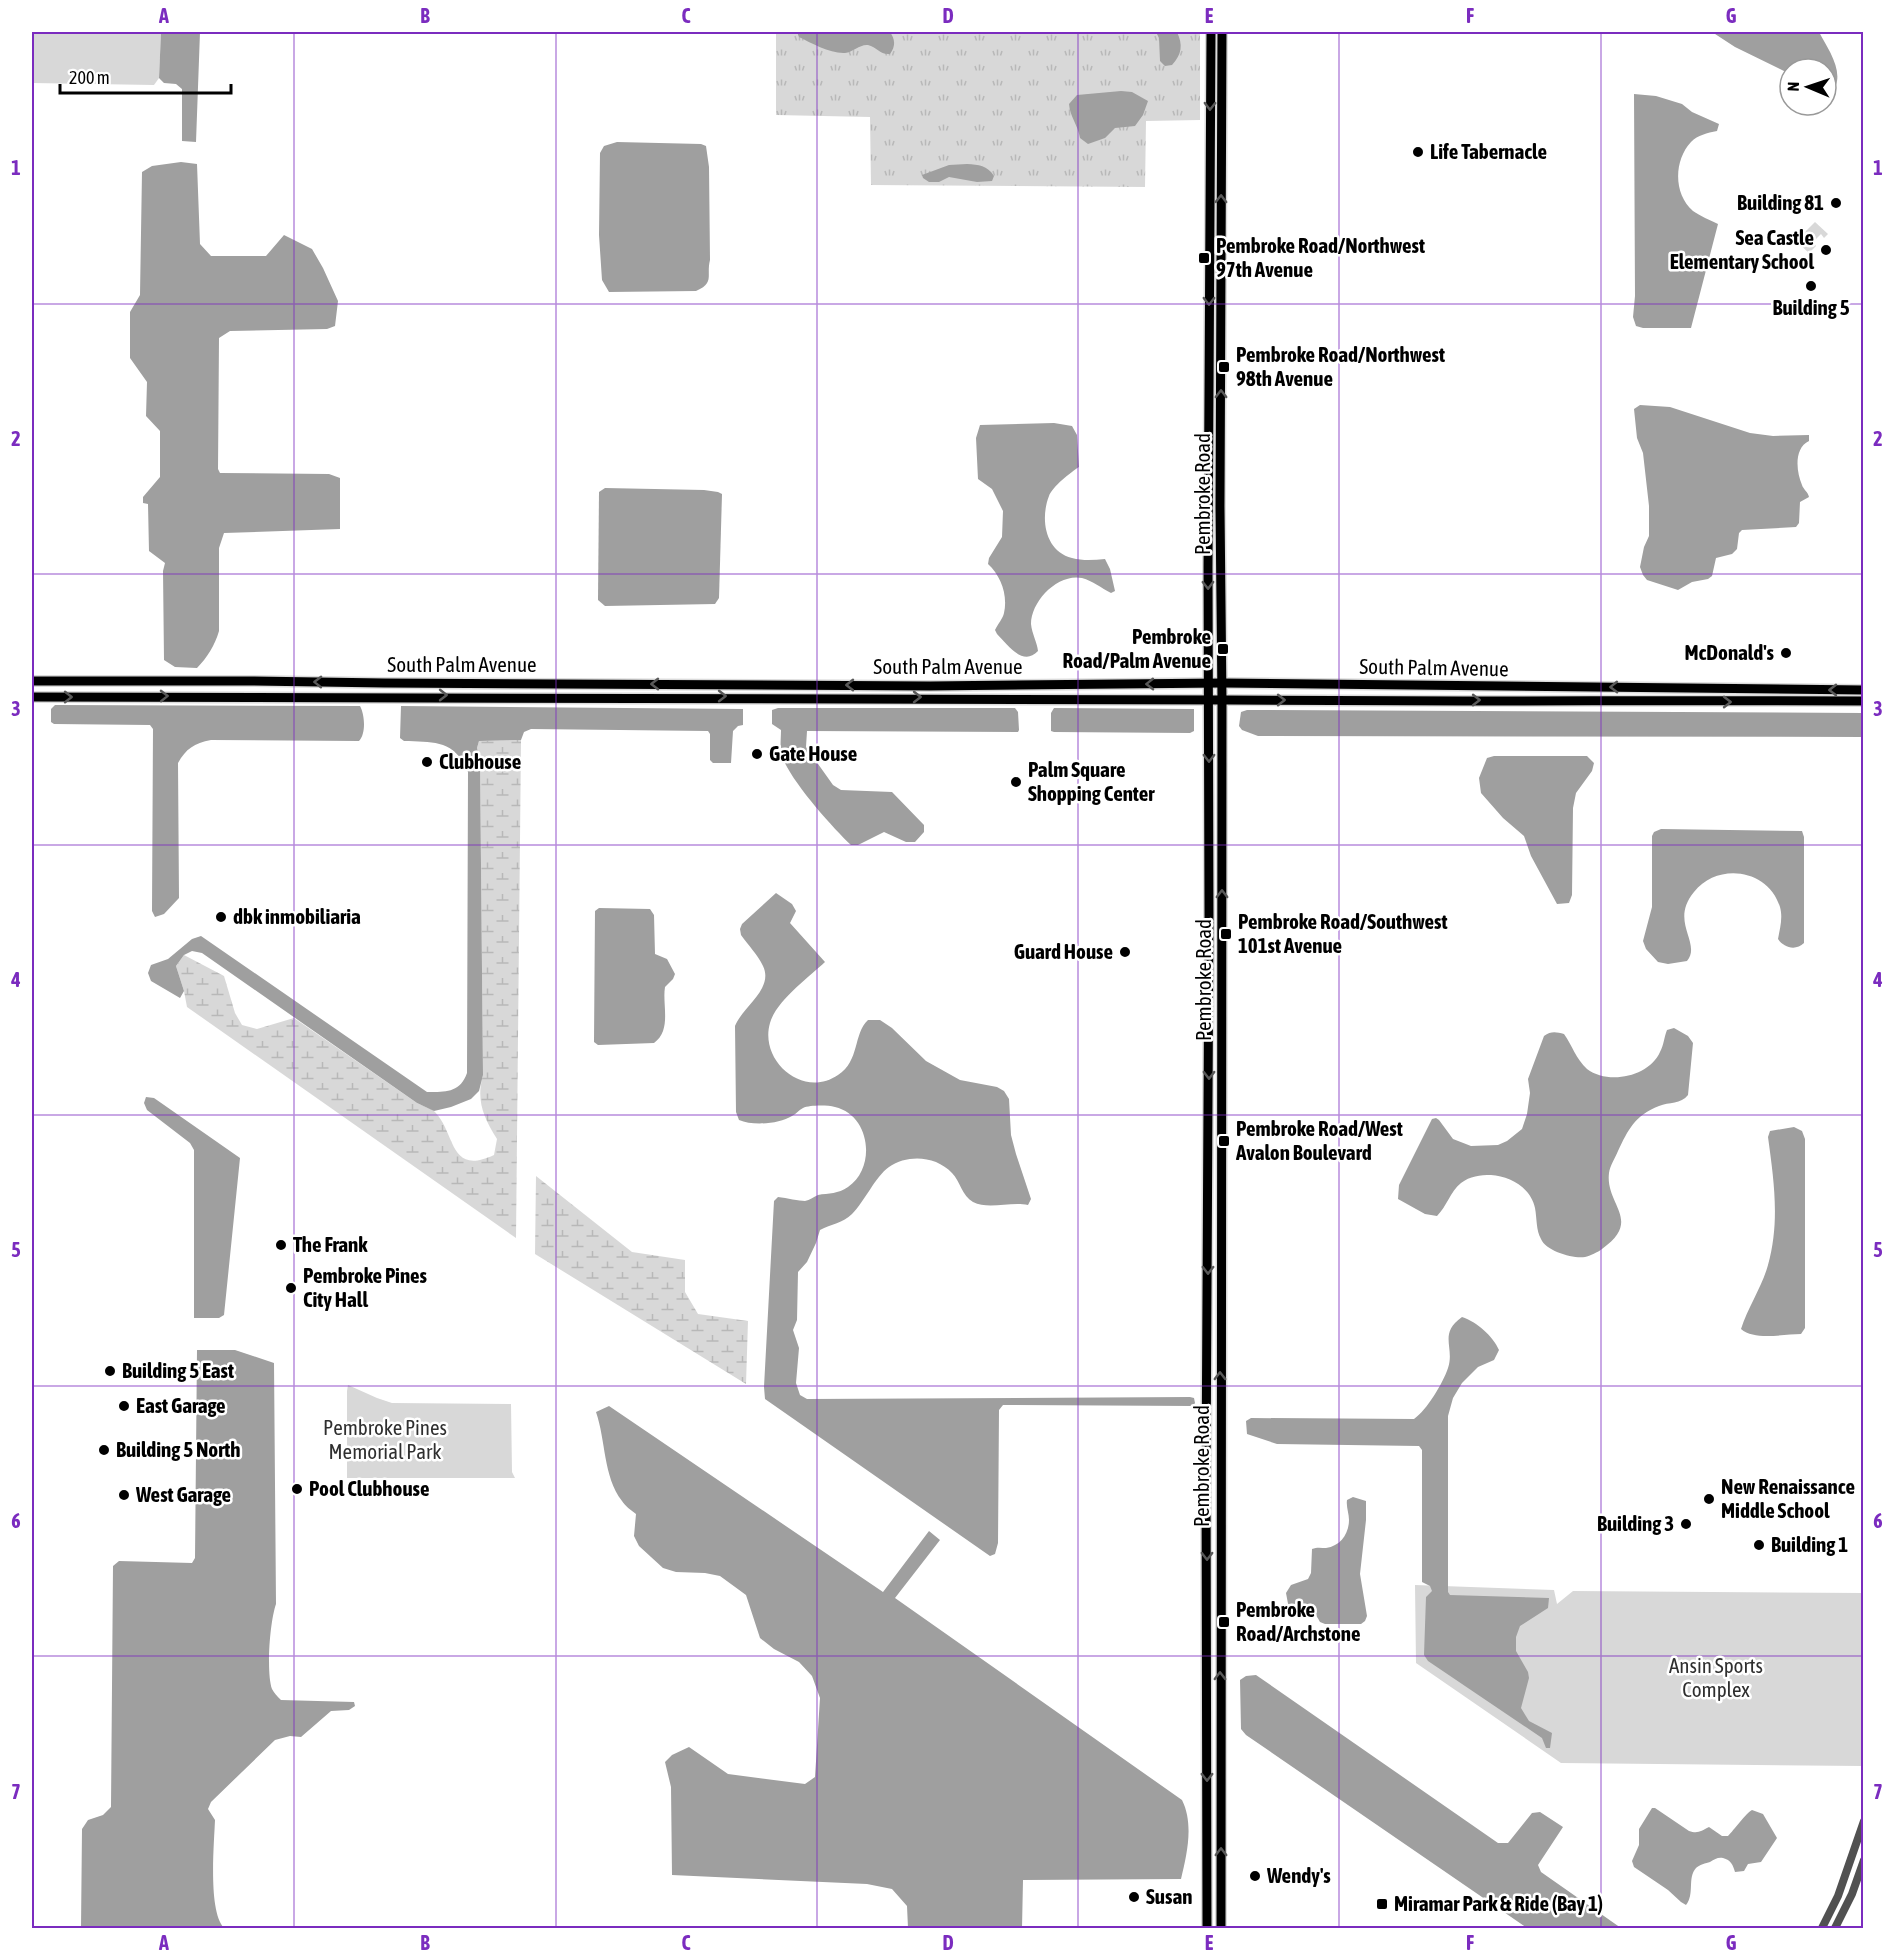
<svg xmlns="http://www.w3.org/2000/svg" width="1895" height="1960" viewBox="0 0 1895 1960" font-family="'Asap Condensed',sans-serif">
  <defs>
    <pattern id="grass-tufts" width="24" height="20" patternUnits="userSpaceOnUse" patternTransform="scale(1.5)"><rect width="24" height="20" fill="#d8d8d8"/><path d="M3 7l-1-3M5 7V3M7 7l1-3M15 17l-1-3M17 17v-4M19 17l1-3" fill="none" stroke="#b8b8b8"/></pattern>
    <pattern id="wetland-marsh" width="20" height="14" patternUnits="userSpaceOnUse" patternTransform="scale(1.5)"><rect width="20" height="14" fill="#d8d8d8"/><path d="M1 5h8M5 5V1M11 12h8M15 12V8" fill="none" stroke="#b8b8b8"/></pattern>
  </defs>
  <rect width="100%" height="100%" fill="#fff"/>
  <path fill="url(#grass-tufts)" d="M 776,32 L 1200,32 L 1200,120 L 1146,121 L 1145,187 L 871,185 L 870,117 L 776,115 Z"/>
  <g fill="url(#wetland-marsh)">
    <path d="M 521,740 L 516,1238 L 187,1007 L 184,991 L 176,966 L 184,955 L 224,976 L 235,1013 L 242,1025 L 257,1029 L 294,1018 L 417,1103 C 422,1106 431,1108 435,1112 C 456,1134 449,1176 494,1155 L 497,1139 C 483,1117 476,1100 483,1075 L 480,759 L 477,748 L 479,741 Z"/>
    <path d="M 536,1176 L 632,1252 L 685,1260 L 685,1292 L 698,1314 L 748,1321 L 746,1384 L 535,1254 Z"/>
  </g>
  <g fill="#d8d8d8">
    <path d="M 32,32 L 161,32 L 159,78 L 154,85 L 32,83 Z"/>
    <path d="M 1815,222 L 1828,234 L 1824,238 L 1821,234 L 1813,242 L 1816,246 L 1809,253 L 1796,241 Z"/>
    <path d="M 348,1385 L 377,1398 L 392,1403 L 511,1404 L 512,1472 L 515,1478 L 347,1478 L 347,1391 Z"/>
    <path d="M 1415,1585 L 1554,1590 L 1557,1604 L 1573,1591 L 1863,1593 L 1863,1766 L 1561,1763 L 1416,1663 Z"/>
  </g>
  <g fill="#9f9f9f">
    <path d="M 161,32 L 200,32 L 196,142 L 182,141 L 182,89 L 176,84 L 164,83 L 159,78 Z"/>
    <path d="M 797,32 L 890,32 C 895,39 896,46 890,54 C 880,55 877,47 868,45 C 860,44 853,52 845,53 C 831,54 811,43 799,37 Z"/>
    <path d="M 1156,32 L 1177,32 C 1183,45 1182,54 1172,65 L 1165,66 L 1160,61 L 1159,38 Z"/>
    <path d="M 1712,32 L 1819,32 C 1827,47 1842,68 1836,85 L 1826,87 L 1826,69 L 1790,69 L 1790,74 L 1735,47 Z"/>
    <path d="M 1121,91 L 1132,92 L 1148,101 L 1143,115 L 1135,126 L 1115,128 L 1105,138 L 1088,144 L 1080,138 C 1078,125 1070,117 1069,104 L 1077,95 Z"/>
    <path d="M 1634,94 L 1656,96 L 1682,104 L 1692,112 L 1719,124 L 1717,131 C 1707,133 1698,135 1691,142 C 1674,160 1673,194 1693,211 C 1700,216 1710,220 1718,224 L 1691,328 L 1643,328 L 1636,326 L 1633,317 L 1635,296 Z"/>
    <path d="M 617,142 L 701,144 L 706,146 L 709,167 L 710,260 C 706,276 715,283 696,291 L 609,292 L 602,280 L 599,235 L 600,153 L 604,146 Z"/>
    <path d="M 181,162 L 197,164 L 200,244 L 211,256 L 266,256 L 284,235 L 312,249 L 323,268 L 338,301 L 335,326 L 327,329 L 230,331 L 219,338 L 218,469 L 220,473 L 329,474 L 340,478 L 340,529 L 224,533 L 219,548 L 219,631 C 215,645 207,658 197,668 L 175,667 L 164,660 L 163,571 L 165,563 L 149,551 L 148,504 L 143,503 L 143,497 L 160,477 L 160,431 L 146,416 L 147,382 L 130,358 L 130,312 L 140,295 L 142,172 L 152,166 Z"/>
    <path d="M 967,164 C 979,165 987,165 994,176 L 992,181 L 977,182 L 949,177 L 939,182 L 929,182 L 923,178 L 922,175 L 949,165 Z"/>
    <path d="M 1640,405 L 1670,407 L 1750,433 L 1773,436 L 1809,435 L 1809,441 C 1794,448 1796,471 1802,485 C 1803,489 1808,492 1809,497 L 1800,502 L 1799,523 L 1796,527 L 1742,530 L 1739,533 L 1737,549 L 1732,554 L 1716,558 L 1712,576 L 1708,579 L 1692,582 L 1678,590 L 1647,580 L 1643,575 L 1640,567 L 1644,547 L 1649,536 L 1649,506 L 1643,453 L 1637,438 L 1634,409 Z"/>
    <path d="M 1054,423 L 1072,426 L 1077,435 L 1079,467 C 1071,472 1052,487 1049,496 C 1040,519 1045,551 1072,558 C 1083,561 1094,560 1105,559 L 1110,569 L 1115,591 L 1111,593 C 1101,588 1093,581 1082,578 C 1058,573 1031,601 1031,624 C 1032,634 1037,642 1038,651 C 1023,667 1008,645 997,634 L 995,630 C 998,624 1003,618 1004,613 C 1008,595 1001,576 988,564 L 989,558 L 1002,537 L 1003,511 L 992,489 L 978,479 L 976,438 L 980,425 Z"/>
    <path d="M 605,488 L 704,490 L 718,492 L 722,494 L 719,598 L 715,604 L 605,606 L 598,600 L 599,492 Z"/>
    <path d="M 55,705 L 360,706 C 365,715 366,734 359,741 L 211,740 C 194,743 186,749 178,763 L 179,898 L 164,914 L 155,917 L 152,911 L 153,729 L 150,725 L 54,724 L 51,722 L 51,709 Z"/>
    <path d="M 401,706 L 743,709 L 743,725 L 738,726 L 733,731 L 731,763 L 713,763 L 710,760 L 710,734 L 708,731 L 531,729 L 524,732 L 521,740 L 479,741 L 477,748 L 480,759 L 483,1075 L 479,1091 L 471,1099 L 451,1107 L 434,1111 L 417,1103 L 202,953 L 192,951 L 184,955 L 176,966 L 184,991 L 180,998 L 151,981 L 148,973 L 151,965 L 168,959 L 192,939 L 201,936 L 427,1092 C 445,1092 460,1093 467,1073 L 468,772 C 455,740 434,742 404,741 L 400,738 Z"/>
    <path d="M 778,708 L 1015,708 L 1018,712 L 1019,730 L 1018,732 L 807,731 L 806,747 L 833,785 L 841,790 L 892,792 L 924,825 L 924,832 L 915,842 L 906,842 L 884,832 L 858,845 L 851,845 C 832,827 787,777 781,753 C 780,746 781,737 781,730 L 772,724 L 772,710 Z"/>
    <path d="M 1054,708 L 1194,709 L 1194,731 L 1190,733 L 1054,732 L 1051,731 L 1051,713 Z"/>
    <path d="M 1247,710 L 1863,713 L 1864,737 L 1258,736 L 1242,730 L 1239,726 L 1241,712 Z"/>
    <path d="M 1494,756 L 1587,756 L 1594,763 L 1592,771 L 1576,793 L 1573,808 L 1572,895 L 1569,903 L 1557,904 L 1531,856 L 1524,836 L 1503,818 L 1481,793 L 1479,778 L 1487,758 Z"/>
    <path d="M 1661,829 L 1802,831 L 1804,837 L 1804,943 C 1796,951 1784,948 1778,939 C 1780,928 1783,918 1780,907 C 1768,869 1718,862 1694,892 C 1669,922 1702,943 1687,961 L 1668,964 L 1658,962 L 1646,949 L 1643,941 L 1652,907 L 1652,836 L 1654,832 Z"/>
    <path d="M 776,893 L 792,904 L 796,911 L 790,923 L 825,962 C 809,977 776,1001 770,1023 C 759,1061 803,1099 838,1075 C 860,1061 853,1034 868,1020 L 880,1020 L 892,1028 L 926,1061 L 960,1080 L 997,1087 L 1004,1091 L 1009,1099 L 1011,1135 L 1016,1154 L 1031,1199 L 1028,1205 C 1011,1201 989,1210 973,1202 C 962,1196 960,1181 952,1173 C 936,1156 908,1154 889,1167 C 875,1177 865,1201 852,1214 C 843,1223 831,1224 820,1230 L 816,1243 L 807,1262 L 798,1272 L 797,1320 L 793,1330 L 799,1348 L 796,1383 L 800,1395 L 807,1399 L 1190,1397 L 1194,1398 L 1195,1403 L 1193,1406 L 1003,1405 L 999,1410 L 998,1543 L 995,1554 L 990,1556 L 765,1399 L 764,1387 L 774,1201 L 778,1197 C 787,1198 799,1201 805,1201 C 810,1200 813,1197 818,1195 C 829,1193 838,1194 848,1187 C 877,1167 870,1115 835,1107 C 827,1105 810,1105 803,1108 C 799,1110 796,1114 792,1116 C 779,1124 753,1126 739,1120 L 736,1112 L 735,1026 C 743,1006 774,989 763,966 C 758,955 748,945 741,935 L 740,929 L 742,924 Z"/>
    <path d="M 599,908 L 650,909 L 654,915 L 655,954 L 667,959 L 675,974 L 673,979 L 665,987 C 662,1005 672,1030 654,1043 L 598,1045 L 594,1042 L 595,911 Z"/>
    <path d="M 1674,1028 L 1688,1036 L 1693,1043 L 1688,1095 C 1681,1104 1669,1102 1659,1106 C 1635,1115 1628,1130 1618,1151 C 1615,1158 1610,1166 1609,1173 C 1605,1205 1643,1220 1602,1249 C 1598,1252 1590,1256 1585,1257 C 1573,1259 1546,1251 1541,1239 C 1536,1230 1537,1219 1535,1208 C 1531,1188 1510,1176 1491,1175 C 1480,1175 1470,1176 1461,1183 C 1450,1192 1447,1206 1437,1216 L 1425,1214 L 1398,1199 L 1399,1185 L 1432,1119 L 1436,1118 L 1439,1120 L 1453,1139 L 1471,1146 L 1498,1145 L 1507,1141 L 1522,1129 L 1527,1114 L 1530,1093 L 1528,1079 L 1544,1036 C 1551,1031 1556,1032 1564,1034 C 1572,1045 1576,1059 1587,1069 C 1608,1085 1649,1077 1660,1052 C 1664,1045 1664,1037 1667,1030 Z"/>
    <path d="M 146,1097 L 154,1098 L 240,1158 L 224,1315 L 219,1318 L 194,1318 L 194,1150 L 190,1143 L 147,1110 L 144,1103 Z"/>
    <path d="M 1794,1127 L 1802,1131 L 1805,1139 L 1805,1328 L 1801,1334 C 1783,1334 1755,1341 1741,1329 C 1748,1307 1762,1287 1768,1265 C 1780,1222 1774,1181 1768,1137 L 1770,1131 Z"/>
    <path d="M 1462,1317 C 1477,1322 1493,1336 1499,1350 L 1494,1360 L 1478,1367 L 1462,1383 L 1453,1398 L 1448,1416 L 1448,1592 L 1450,1595 L 1549,1598 L 1548,1608 L 1520,1626 L 1516,1637 L 1516,1651 L 1528,1672 L 1529,1678 L 1521,1708 L 1529,1721 L 1552,1733 L 1550,1748 L 1546,1748 L 1542,1738 L 1428,1661 L 1424,1655 L 1426,1597 L 1432,1591 L 1430,1586 L 1422,1582 L 1422,1450 L 1419,1446 L 1277,1444 L 1247,1434 L 1246,1421 L 1251,1418 L 1414,1419 C 1427,1410 1443,1383 1448,1368 C 1455,1347 1438,1334 1462,1317 Z"/>
    <path d="M 197,1350 L 235,1350 L 274,1363 L 276,1604 C 270,1621 266,1672 272,1689 C 274,1693 277,1696 281,1700 L 354,1702 L 355,1706 L 349,1710 L 331,1711 L 301,1737 L 290,1736 L 275,1740 L 211,1802 L 208,1809 L 215,1820 C 214,1845 208,1911 224,1928 L 81,1928 L 82,1829 L 88,1820 L 103,1815 L 111,1807 L 113,1566 L 119,1561 L 192,1563 L 195,1558 Z"/>
    <path d="M 609,1406 L 883,1592 L 929,1531 L 940,1540 L 895,1598 L 1182,1800 C 1194,1824 1187,1854 1181,1879 L 1023,1880 L 1022,1928 L 908,1928 L 907,1906 L 892,1889 L 867,1884 L 672,1875 L 671,1787 L 665,1762 L 672,1755 L 689,1747 L 728,1774 L 805,1784 L 815,1777 L 820,1698 L 812,1676 L 799,1662 L 774,1649 L 760,1638 L 746,1595 L 720,1576 L 705,1573 L 676,1572 L 663,1568 L 639,1546 L 634,1536 L 636,1514 C 631,1510 625,1506 622,1501 C 603,1476 606,1441 596,1412 Z"/>
    <path d="M 1353,1497 L 1366,1501 L 1366,1520 L 1360,1574 L 1367,1616 L 1365,1621 L 1361,1624 L 1325,1624 L 1320,1622 C 1311,1604 1305,1614 1289,1609 L 1286,1593 L 1291,1585 L 1308,1579 L 1311,1573 L 1312,1549 C 1317,1547 1321,1548 1326,1548 C 1341,1546 1349,1533 1349,1520 C 1349,1513 1346,1507 1347,1500 Z"/>
    <path d="M 1256,1675 L 1498,1843 L 1508,1843 L 1532,1813 L 1540,1812 L 1563,1827 L 1538,1865 L 1541,1872 L 1621,1928 L 1527,1928 L 1246,1735 L 1241,1729 L 1240,1680 L 1246,1676 Z"/>
    <path d="M 1652,1808 L 1655,1808 L 1689,1831 C 1698,1834 1701,1831 1709,1827 L 1722,1836 L 1728,1836 C 1734,1830 1746,1813 1752,1810 L 1763,1814 L 1777,1838 L 1761,1862 L 1748,1864 L 1744,1871 L 1735,1872 C 1733,1865 1731,1860 1723,1858 C 1718,1857 1715,1859 1710,1862 C 1706,1863 1699,1865 1696,1868 C 1687,1878 1695,1894 1686,1905 L 1681,1902 L 1668,1890 L 1634,1867 L 1632,1861 L 1639,1845 L 1639,1829 Z"/>
  </g>
  <g fill="none" stroke-linecap="round" stroke-linejoin="round">
    <g stroke="#dbdbdb" stroke-width="12">
      <g id="major">
        <path d="M 32,681 L 254,681 L 384,683 L 930,686 L 1222,683 L 1864,690"/>
        <path d="M 32,697 C 430,695 829,697 1228,700 C 1440,702 1652,700 1864,701"/>
        <path d="M 1207,1928 L 1206,1477 L 1209,916 L 1208,567 L 1211,32"/>
        <path d="M 1221,1928 L 1222,700 L 1220,507 L 1222,32"/>
      </g>
    </g>
    <g stroke="#515151" stroke-width="8">
      <path d="M 1822,1928 L 1838,1896 L 1864,1821"/>
      <path d="M 1835,1928 L 1852,1894 L 1864,1860"/>
    </g>
    <use href="#major" stroke="#000" stroke-width="9"/>
  </g>
  <defs><path id="oneway-chevron" d="M-2-3.5L2.5 0L-2 3.5" fill="none" stroke-width="1.6" stroke-linecap="round" stroke-linejoin="round" transform="scale(1.5)"/></defs>
  <g stroke="#595959">
    <use href="#oneway-chevron" transform="translate(1210 106) rotate(91)"/>
    <use href="#oneway-chevron" transform="translate(1221 199) rotate(-89)"/>
    <use href="#oneway-chevron" transform="translate(1209 301) rotate(90)"/>
    <use href="#oneway-chevron" transform="translate(1221 394) rotate(-90)"/>
    <use href="#oneway-chevron" transform="translate(1208 585) rotate(89)"/>
    <use href="#oneway-chevron" transform="translate(318 682) rotate(-179)"/>
    <use href="#oneway-chevron" transform="translate(655 684) rotate(-180)"/>
    <use href="#oneway-chevron" transform="translate(1150 684) rotate(179)"/>
    <use href="#oneway-chevron" transform="translate(850 685) rotate(-180)"/>
    <use href="#oneway-chevron" transform="translate(1614 687) rotate(179)"/>
    <use href="#oneway-chevron" transform="translate(1833 690) rotate(-180)"/>
    <use href="#oneway-chevron" transform="translate(443 695)"/>
    <use href="#oneway-chevron" transform="translate(164 696) rotate(-1)"/>
    <use href="#oneway-chevron" transform="translate(722 696)"/>
    <use href="#oneway-chevron" transform="translate(68 697)"/>
    <use href="#oneway-chevron" transform="translate(917 697)"/>
    <use href="#oneway-chevron" transform="translate(1281 700)"/>
    <use href="#oneway-chevron" transform="translate(1476 700)"/>
    <use href="#oneway-chevron" transform="translate(1727 702)"/>
    <use href="#oneway-chevron" transform="translate(1209 758) rotate(90)"/>
    <use href="#oneway-chevron" transform="translate(1222 894) rotate(-90)"/>
    <use href="#oneway-chevron" transform="translate(1209 1075) rotate(90)"/>
    <use href="#oneway-chevron" transform="translate(1208 1270) rotate(90)"/>
    <use href="#oneway-chevron" transform="translate(1220 1376) rotate(-90)"/>
    <use href="#oneway-chevron" transform="translate(1207 1556) rotate(90)"/>
    <use href="#oneway-chevron" transform="translate(1220 1676) rotate(-90)"/>
    <use href="#oneway-chevron" transform="translate(1207 1777) rotate(90)"/>
    <use href="#oneway-chevron" transform="translate(1221 1852) rotate(-90)"/>
  </g>
  <path fill="none" stroke="#7b2cbf" stroke-width="1.5" stroke-opacity="0.55" d="M 294,32 L 294,1928M 556,32 L 556,1928M 817,32 L 817,1928M 1078,32 L 1078,1928M 1339,32 L 1339,1928M 1601,32 L 1601,1928M 32,304 L 1864,304M 32,574 L 1864,574M 32,845 L 1864,845M 32,1115 L 1864,1115M 32,1386 L 1864,1386M 32,1656 L 1864,1656"/>
  <g fill="#000" stroke="#fff" stroke-width="2">
    <circle cx="1418" cy="152" r="6"/>
    <circle cx="1836" cy="203" r="6"/>
    <circle cx="1826" cy="250" r="6"/>
    <rect x="1198" y="252" width="12" height="12" rx="3"/>
    <circle cx="1811" cy="286" r="6"/>
    <rect x="1218" y="361" width="12" height="12" rx="3"/>
    <rect x="1217" y="643" width="12" height="12" rx="3"/>
    <circle cx="1786" cy="653" r="6"/>
    <circle cx="757" cy="754" r="6"/>
    <circle cx="427" cy="762" r="6"/>
    <circle cx="1016" cy="782" r="6"/>
    <circle cx="221" cy="917" r="6"/>
    <rect x="1220" y="928" width="12" height="12" rx="3"/>
    <circle cx="1125" cy="952" r="6"/>
    <rect x="1218" y="1135" width="12" height="12" rx="3"/>
    <circle cx="281" cy="1245" r="6"/>
    <circle cx="291" cy="1288" r="6"/>
    <circle cx="110" cy="1371" r="6"/>
    <circle cx="124" cy="1406" r="6"/>
    <circle cx="104" cy="1450" r="6"/>
    <circle cx="297" cy="1489" r="6"/>
    <circle cx="124" cy="1495" r="6"/>
    <circle cx="1709" cy="1499" r="6"/>
    <circle cx="1686" cy="1524" r="6"/>
    <circle cx="1759" cy="1545" r="6"/>
    <rect x="1218" y="1616" width="12" height="12" rx="3"/>
    <circle cx="1255" cy="1876" r="6"/>
    <circle cx="1134" cy="1897" r="6"/>
    <rect x="1376" y="1898" width="12" height="12" rx="3"/>
  </g>
  <g text-anchor="middle" stroke-width="5" stroke-linejoin="round" paint-order="stroke">
    <g font-size="21" font-weight="bold" fill="#000" stroke="#fff" text-anchor="start">
      <text x="1430" y="159">Life Tabernacle</text>
      <text x="1824" y="210" text-anchor="end">Building 81</text>
      <text x="1814" y="245" text-anchor="end">Sea Castle<tspan x="1814" dy="24">Elementary School</tspan></text>
      <text x="1216" y="253">Pembroke Road/Northwest<tspan x="1216" dy="24">97th Avenue</tspan></text>
      <text x="1811" y="315" text-anchor="middle">Building 5</text>
      <text x="1236" y="362">Pembroke Road/Northwest<tspan x="1236" dy="24">98th Avenue</tspan></text>
      <text x="1211" y="644" text-anchor="end">Pembroke<tspan x="1211" dy="24">Road/Palm Avenue</tspan></text>
      <text x="1774" y="660" text-anchor="end">McDonald's</text>
      <text x="769" y="761">Gate House</text>
      <text x="439" y="769">Clubhouse</text>
      <text x="1028" y="777">Palm Square<tspan x="1028" dy="24">Shopping Center</tspan></text>
      <text x="233" y="924">dbk inmobiliaria</text>
      <text x="1238" y="929">Pembroke Road/Southwest<tspan x="1238" dy="24">101st Avenue</tspan></text>
      <text x="1113" y="959" text-anchor="end">Guard House</text>
      <text x="1236" y="1136">Pembroke Road/West<tspan x="1236" dy="24">Avalon Boulevard</tspan></text>
      <text x="293" y="1252">The Frank</text>
      <text x="303" y="1283">Pembroke Pines<tspan x="303" dy="24">City Hall</tspan></text>
      <text x="122" y="1378">Building 5 East</text>
      <text x="136" y="1413">East Garage</text>
      <text x="116" y="1457">Building 5 North</text>
      <text x="1721" y="1494">New Renaissance<tspan x="1721" dy="24">Middle School</tspan></text>
      <text x="309" y="1496">Pool Clubhouse</text>
      <text x="136" y="1502">West Garage</text>
      <text x="1674" y="1531" text-anchor="end">Building 3</text>
      <text x="1771" y="1552">Building 1</text>
      <text x="1236" y="1617">Pembroke<tspan x="1236" dy="24">Road/Archstone</tspan></text>
      <text x="1267" y="1883">Wendy's</text>
      <text x="1146" y="1904">Susan</text>
      <text x="1394" y="1911">Miramar Park &amp; Ride (Bay 1)</text>
    </g>
    <g font-size="21" fill="#000" stroke="#fff">
      <text transform="translate(1203 494) rotate(-90)" y="7">Pembroke Road</text>
      <text x="462" y="672">South Palm Avenue</text>
      <text x="948" y="674">South Palm Avenue</text>
      <text transform="translate(1434 668) rotate(1)" y="7">South Palm Avenue</text>
      <text transform="translate(1204 980) rotate(-90)" y="7">Pembroke Road</text>
      <text transform="translate(1202 1466) rotate(-90)" y="7">Pembroke Road</text>
    </g>
    <g font-size="21" fill="#2f2f2f" stroke="#fff">
      <text x="385" y="1435">Pembroke Pines<tspan x="385" dy="24">Memorial Park</tspan></text>
      <text x="1716" y="1673">Ansin Sports<tspan x="1716" dy="24">Complex</tspan></text>
    </g>
  </g>
  <rect width="1895" height="1960" fill="none" stroke="#ffffff" stroke-width="66"/>
  <g transform="translate(1808 87) rotate(272)"><circle r="28" fill="#ffffff" stroke="#999999" stroke-width="1.5"/>
  <path d="M0-4.5L10 22L0 15L-10 22Z" fill="#000000"/>
  <text y="-9" font-size="16" font-weight="bold" text-anchor="middle" fill="#000000">N</text>
  </g>
  <path d="M60 84v9h171v-9" fill="none" stroke="#000000" stroke-width="3"/>
  <text x="69" y="84" font-size="18" fill="#000000" stroke="#ffffff" stroke-width="4.5" paint-order="stroke">200 m</text>
  <rect x="33" y="33" width="1829" height="1894" fill="none" stroke="#7b2cbf" stroke-width="2"/>
  <g font-size="20" text-anchor="middle" font-weight="bold" fill="#7b2cbf">
    <text x="164" y="23">A</text>
    <text x="425" y="23">B</text>
    <text x="686" y="23">C</text>
    <text x="948" y="23">D</text>
    <text x="1209" y="23">E</text>
    <text x="1470" y="23">F</text>
    <text x="1731" y="23">G</text>
    <text x="16" y="175">1</text>
    <text x="1878" y="175">1</text>
    <text x="16" y="446">2</text>
    <text x="1878" y="446">2</text>
    <text x="16" y="716">3</text>
    <text x="1878" y="716">3</text>
    <text x="16" y="987">4</text>
    <text x="1878" y="987">4</text>
    <text x="16" y="1257">5</text>
    <text x="1878" y="1257">5</text>
    <text x="16" y="1528">6</text>
    <text x="1878" y="1528">6</text>
    <text x="16" y="1799">7</text>
    <text x="1878" y="1799">7</text>
    <text x="164" y="1950">A</text>
    <text x="425" y="1950">B</text>
    <text x="686" y="1950">C</text>
    <text x="948" y="1950">D</text>
    <text x="1209" y="1950">E</text>
    <text x="1470" y="1950">F</text>
    <text x="1731" y="1950">G</text>
  </g>
</svg>
